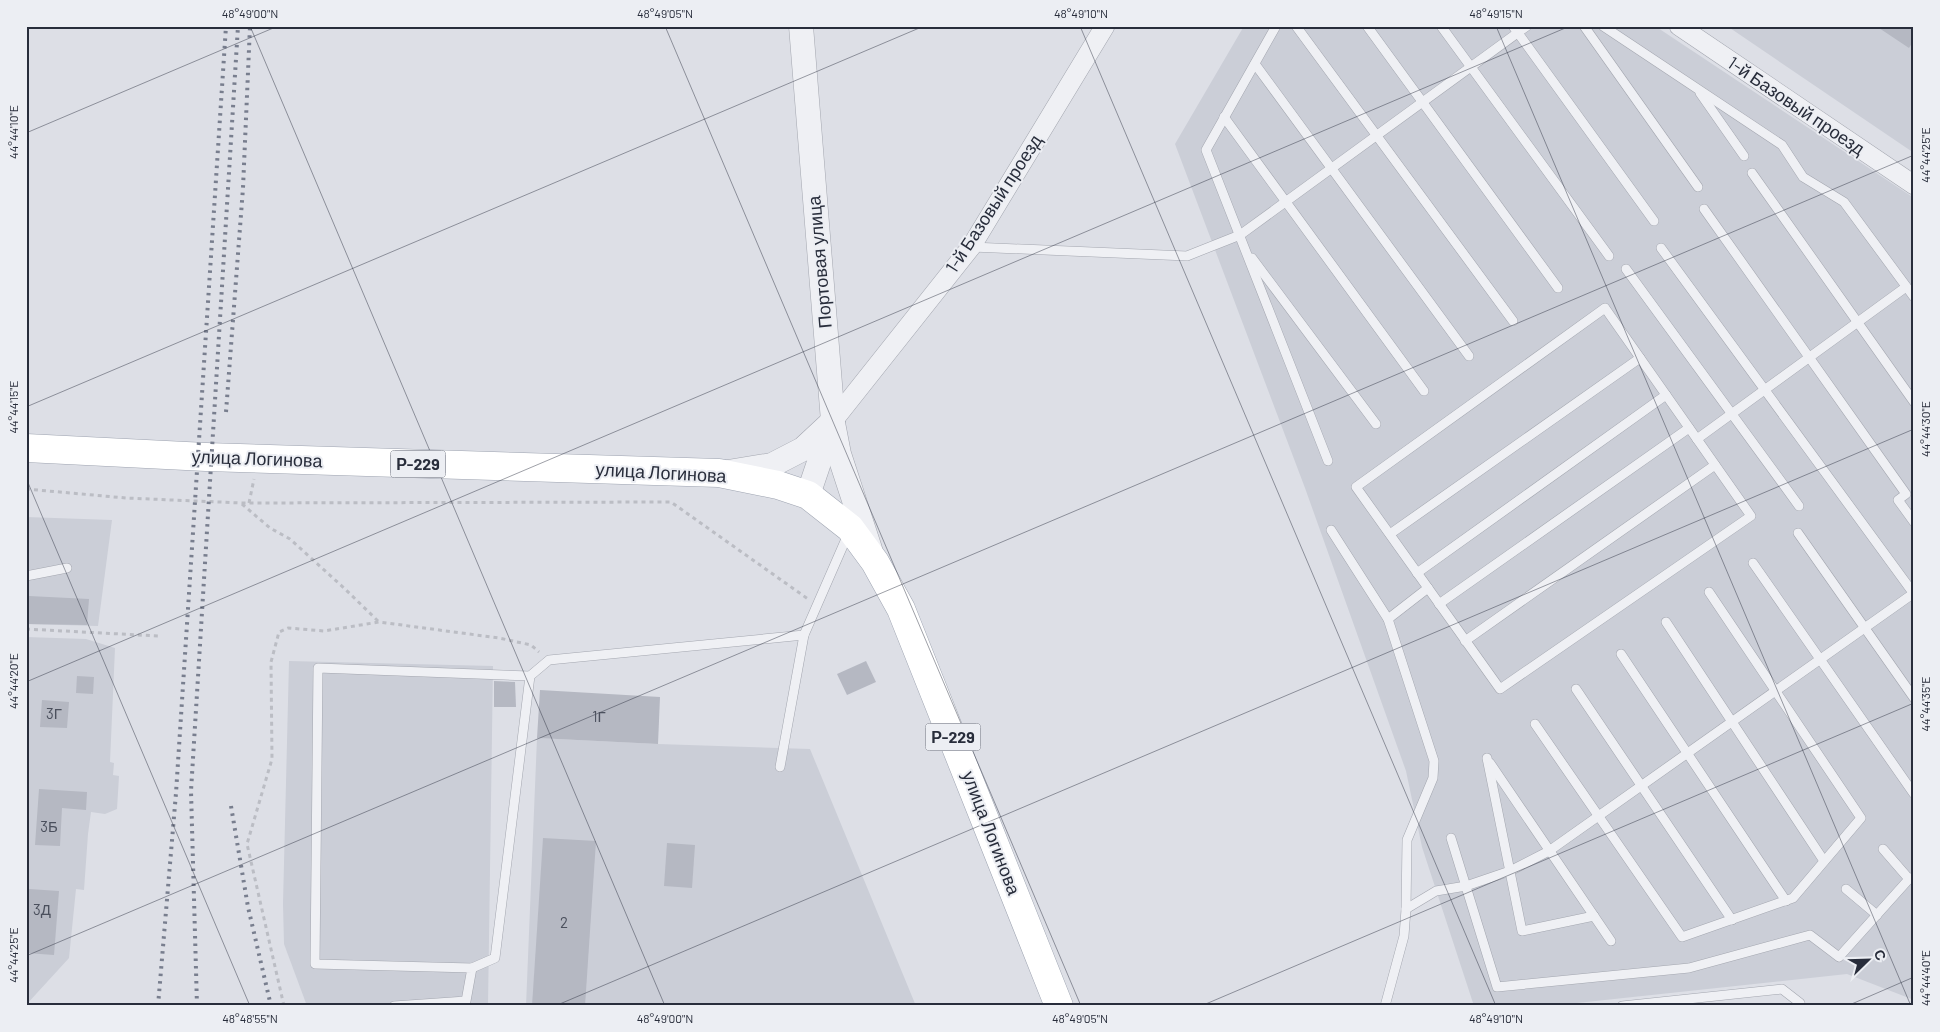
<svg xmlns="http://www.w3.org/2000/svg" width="1940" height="1032" viewBox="0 0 1940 1032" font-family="Barlow,sans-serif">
  <rect width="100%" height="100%" fill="#dddfe6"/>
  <g fill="#cbced7">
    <path d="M 1244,26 L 1655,26 L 1914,198 L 1914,1000 L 1847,974 L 1549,1006 L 1474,1006 L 1422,847 L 1406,771 L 1305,488 L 1175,144 Z"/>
    <path d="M 1727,26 L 1914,26 L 1914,153 Z"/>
    <path d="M 26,517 L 112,520 L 98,626 L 26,624 Z"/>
    <path d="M 26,637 L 86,639 L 115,648 L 110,762 L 114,763 L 113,775 L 119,776 L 117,809 L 105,814 L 91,812 L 88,834 L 84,890 L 76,889 L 69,958 L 26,1005 Z"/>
    <path d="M 289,661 L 493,666 L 488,1006 L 307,1006 L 284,944 L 283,904 Z"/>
    <path d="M 537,738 L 658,744 L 810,749 L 916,1006 L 526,1006 Z"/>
  </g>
  <g fill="#b5b8c2">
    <path d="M 1876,26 L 1914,26 L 1914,40 L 1909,48 Z"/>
    <path d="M 29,596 L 89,599 L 87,625 L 28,624 Z"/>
    <path d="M 866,661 L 876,682 L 847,695 L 837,674 Z"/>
    <path d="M 77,676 L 94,677 L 93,694 L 76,693 Z"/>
    <path d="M 494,681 L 515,682 L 516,707 L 494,707 Z"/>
    <path d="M 540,690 L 660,697 L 658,744 L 537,738 Z"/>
    <path d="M 42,700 L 69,702 L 67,728 L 40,727 Z"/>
    <path d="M 39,789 L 87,792 L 86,810 L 62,808 L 60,846 L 35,845 Z"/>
    <path d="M 543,838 L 596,841 L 585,1006 L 532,1006 Z"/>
    <path d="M 667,843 L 695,845 L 692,888 L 664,886 Z"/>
    <path d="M 29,889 L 59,891 L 54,955 L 26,953 Z"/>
  </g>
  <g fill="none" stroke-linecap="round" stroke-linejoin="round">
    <g stroke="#a3a6af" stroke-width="10">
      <g id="service">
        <path d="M 1276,26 L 1206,150 L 1328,461"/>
        <path d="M 1296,26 L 1513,321"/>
        <path d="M 1367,26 L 1558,288"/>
        <path d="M 1441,26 L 1609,256"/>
        <path d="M 1513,26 L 1654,221"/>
        <path d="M 1584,26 L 1698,187"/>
        <path d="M 1603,26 L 1782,145 L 1803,177 L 1844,202 L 1914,297"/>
        <path d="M 1255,64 L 1469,356"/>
        <path d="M 1700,93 L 1744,156"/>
        <path d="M 1224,117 L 1424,391"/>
        <path d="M 1752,173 L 1914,402"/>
        <path d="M 1704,209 L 1906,494 L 1898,500 L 1914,522"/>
        <path d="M 972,247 L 1187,256 L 1240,235 L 1527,26"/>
        <path d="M 1661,248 L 1914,594"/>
        <path d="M 1252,258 L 1376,424"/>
        <path d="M 1626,269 L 1799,506"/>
        <path d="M 1605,308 L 1751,516 L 1500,689 L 1356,487 Z"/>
        <path d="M 1697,439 L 1906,287"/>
        <path d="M 1331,530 L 1388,619 L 1434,761 L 1433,778 L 1407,840 L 1406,909 L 1404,936 L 1385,1006"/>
        <path d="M 1798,533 L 1914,698"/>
        <path d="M 1390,534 L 1640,358"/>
        <path d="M 1753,563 L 1914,794"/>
        <path d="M 1417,573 L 1666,395"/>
        <path d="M 26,576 L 67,568"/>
        <path d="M 1439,604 L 1689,428"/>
        <path d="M 1388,619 L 1428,588"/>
        <path d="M 1666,622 L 1824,861"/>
        <path d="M 804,635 L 849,532"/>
        <path d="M 1465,641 L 1715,465"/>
        <path d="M 1621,654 L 1786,901"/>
        <path d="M 1576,689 L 1732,920"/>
        <path d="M 1535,724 L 1682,937 L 1793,898 L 1861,818 L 1709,592"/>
        <path d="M 1487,758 L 1522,931 L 1594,916"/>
        <path d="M 1490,763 L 1611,941"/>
        <path d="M 1451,838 L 1497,987 L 1689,968 L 1810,935 L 1839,957 L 1909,879 L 1914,877"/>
        <path d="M 1883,849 L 1909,879"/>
        <path d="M 1846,889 L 1877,915"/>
        <path d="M 1406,909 L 1436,891 L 1466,886 L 1510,871 L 1549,851 L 1914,593"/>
        <path d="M 472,968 L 495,958 L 530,676"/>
        <path d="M 394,1006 L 466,1001 L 472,968 L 315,964 L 318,668 L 530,676 L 549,660 L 804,635 L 780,767"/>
        <path d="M 1622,1006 L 1782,989 L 1800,1003 L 1801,1006"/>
      </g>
    </g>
    <g stroke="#a3a6af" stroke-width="20">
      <g id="minor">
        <path d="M 1679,26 L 1914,185"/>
        <path d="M 833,421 L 971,247 L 1105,26"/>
      </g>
    </g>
    <g stroke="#a3a6af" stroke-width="25">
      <g id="tertiary">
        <path d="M 801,26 L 833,421 L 808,495"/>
        <path d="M 833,423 L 839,454 L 870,549"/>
        <path d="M 728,472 L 772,465 L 803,449 L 832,422"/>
      </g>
    </g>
    <g stroke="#9da3b0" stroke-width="29">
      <path id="primary" d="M 26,448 L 206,457 L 719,473 L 778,485 L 808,495 L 850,528 L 875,562 L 901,609 L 1059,1006"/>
    </g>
    <g stroke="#bbbdc4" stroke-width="3" stroke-dasharray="4 4" stroke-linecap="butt">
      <path d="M 26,489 L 126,498 L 242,503 L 671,502 L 808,599"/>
      <path d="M 249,503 L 254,479"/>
      <path d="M 242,504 L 270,528 L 290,539 L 344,588 L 379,622"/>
      <path d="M 26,629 L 158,636"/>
      <path d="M 284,1006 L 247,844 L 272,759 L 271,662 L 279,632 L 288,628 L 324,631 L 379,622 L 499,638 L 531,645 L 539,652"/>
    </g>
    <use href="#service" stroke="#eff0f4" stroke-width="9"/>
    <use href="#minor" stroke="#eff0f4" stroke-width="19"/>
    <use href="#tertiary" stroke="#eff0f4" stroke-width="24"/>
    <use href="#primary" stroke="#fff" stroke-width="28"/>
    <g stroke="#787e8e" stroke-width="4" stroke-dasharray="2.5 5" stroke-linecap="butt">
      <path d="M 226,412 L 243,188 L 250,26"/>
      <path d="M 231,806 L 248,907 L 271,1006"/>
      <path d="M 158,1006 L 176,793 L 226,26"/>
      <path d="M 197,1006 L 191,791 L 238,26"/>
    </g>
  </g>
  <path fill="none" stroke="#282d3b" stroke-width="1" stroke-opacity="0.45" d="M 250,26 L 665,1006M 665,26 L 1081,1006M 1080,26 L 1496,1006M 1496,26 L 1911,1006M 1911,26 L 1914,33M 26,133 L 278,26M 26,407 L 924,26M 26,478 L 250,1006M 26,682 L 1570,26M 26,956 L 1914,155M 555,1006 L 1914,429M 1201,1006 L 1914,703M 1847,1006 L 1914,977"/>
  <g text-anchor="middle" stroke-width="4" stroke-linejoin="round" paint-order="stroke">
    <g font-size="15" fill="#4b505d">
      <text x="54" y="719">3Г</text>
      <text x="599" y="722">1Г</text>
      <text x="49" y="832">3Б</text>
      <text x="42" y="915">3Д</text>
      <text x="564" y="928">2</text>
    </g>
    <g fill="#eceef3" stroke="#636772" stroke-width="1">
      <rect x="390.5" y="450.5" width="55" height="27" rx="4"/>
      <rect x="925.5" y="723.5" width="55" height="27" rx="4"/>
    </g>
    <g font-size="16" font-weight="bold" fill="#282d3b">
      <text x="418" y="470">Р-229</text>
      <text x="953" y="743">Р-229</text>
    </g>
    <g font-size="18" fill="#282d3b" stroke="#eceef3">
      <text transform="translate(1796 106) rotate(34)" y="6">1-й Базовый проезд</text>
      <text transform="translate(994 204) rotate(-57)" y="6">1-й Базовый проезд</text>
      <text transform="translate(820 262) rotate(-95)" y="6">Портовая улица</text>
      <text transform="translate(257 459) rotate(2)" y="6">улица Логинова</text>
      <text transform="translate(661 473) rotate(3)" y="6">улица Логинова</text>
      <text transform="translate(991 833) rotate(69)" y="6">улица Логинова</text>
    </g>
  </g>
  <rect width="1940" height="1032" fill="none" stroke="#eceef3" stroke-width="55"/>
  <g transform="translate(1868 960) rotate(67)" stroke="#eceef3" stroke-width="4" paint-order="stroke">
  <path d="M0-4L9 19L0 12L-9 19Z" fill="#282d3b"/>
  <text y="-8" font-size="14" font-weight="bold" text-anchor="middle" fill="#282d3b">С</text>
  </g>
  <rect x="28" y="28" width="1884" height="976" fill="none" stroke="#282d3b" stroke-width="2"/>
  <g font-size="12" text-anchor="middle" fill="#282d3b">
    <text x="250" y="18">48°49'00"N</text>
    <text x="665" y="18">48°49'05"N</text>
    <text x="1081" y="18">48°49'10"N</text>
    <text x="1496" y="18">48°49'15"N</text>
    <text transform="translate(14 132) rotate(-90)" y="4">44°44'10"E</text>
    <text transform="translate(1926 155) rotate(-90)" y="4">44°44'25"E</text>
    <text transform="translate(14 407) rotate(-90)" y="4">44°44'15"E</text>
    <text transform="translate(1926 429) rotate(-90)" y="4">44°44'30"E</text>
    <text transform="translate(14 681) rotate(-90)" y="4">44°44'20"E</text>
    <text transform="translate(1926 704) rotate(-90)" y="4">44°44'35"E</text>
    <text transform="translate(14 955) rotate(-90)" y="4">44°44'25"E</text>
    <text transform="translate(1926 978) rotate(-90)" y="4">44°44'40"E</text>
    <text x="250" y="1023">48°48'55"N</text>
    <text x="665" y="1023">48°49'00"N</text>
    <text x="1080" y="1023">48°49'05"N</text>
    <text x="1496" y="1023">48°49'10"N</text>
  </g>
</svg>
